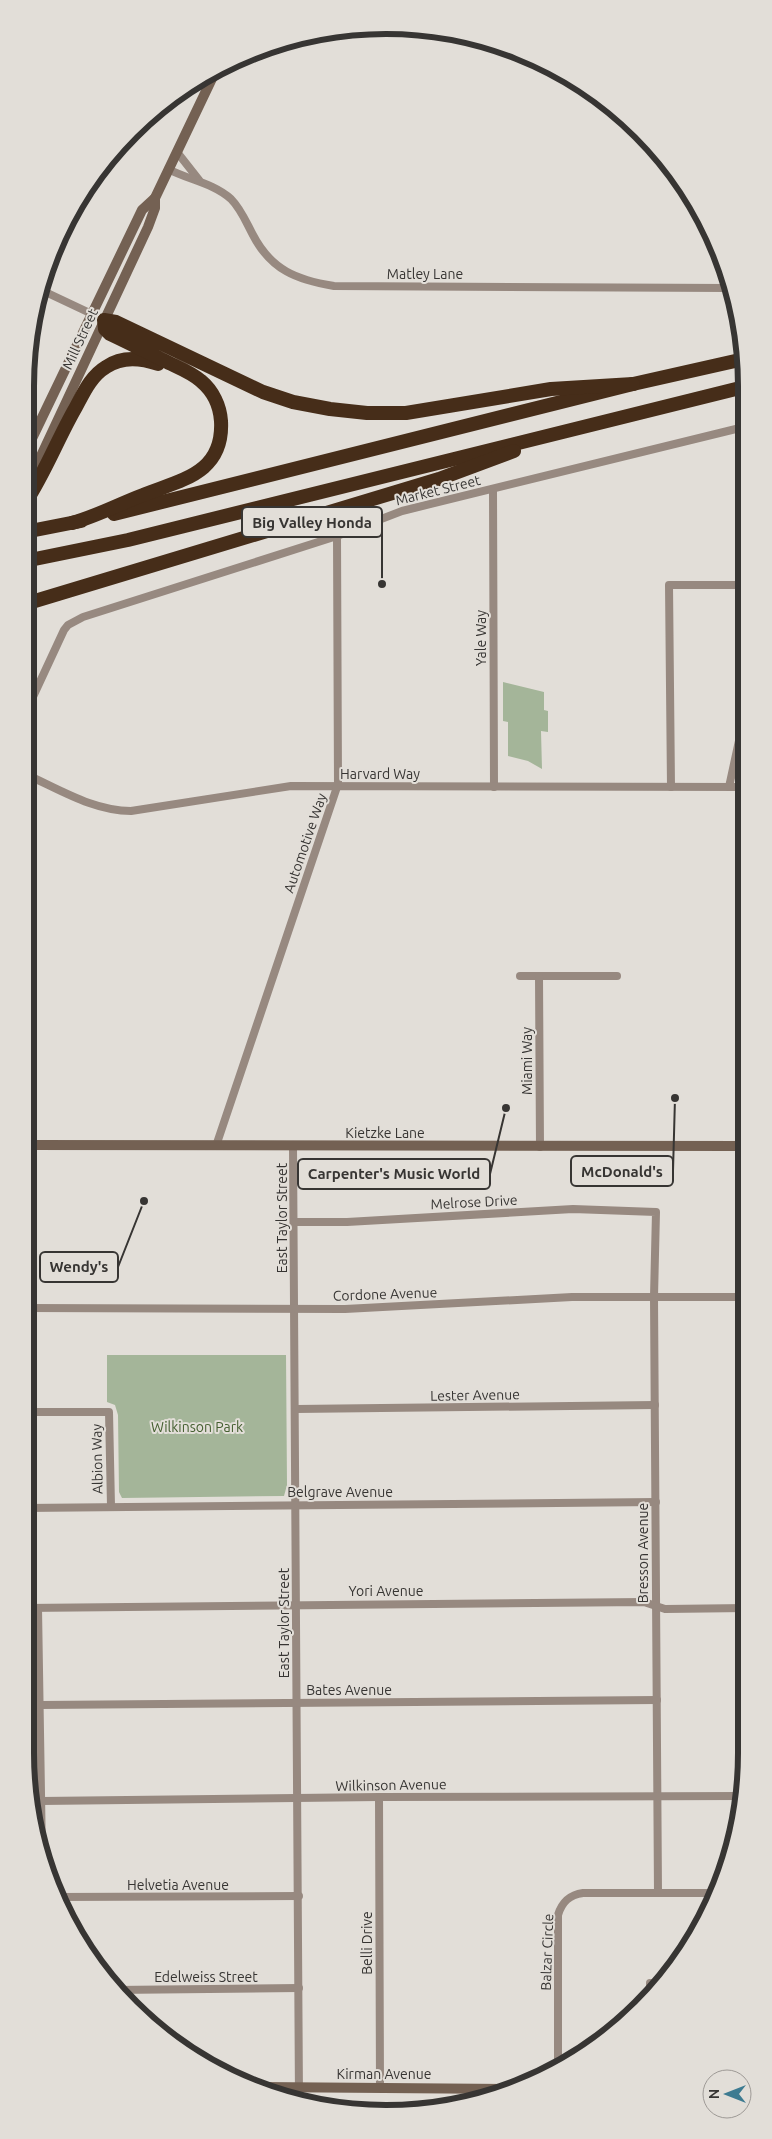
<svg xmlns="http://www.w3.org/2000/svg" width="772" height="2139" viewBox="0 0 772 2139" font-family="Ubuntu,sans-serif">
  <rect width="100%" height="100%" fill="#e2ded8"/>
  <g fill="#a4b599">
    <path d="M 503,682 L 544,692 L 544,710 L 548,711 L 548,732 L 541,731 L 542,769 L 528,761 L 508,756 L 508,722 L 503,721 Z"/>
    <path d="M 107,1355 L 286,1355 L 287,1485 L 284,1496 L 122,1498 L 119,1492 L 118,1415 L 115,1405 L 107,1402 Z"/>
  </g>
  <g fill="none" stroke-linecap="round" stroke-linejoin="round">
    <g stroke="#978980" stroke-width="8">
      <path d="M 177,152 L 199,180"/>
      <path d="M 168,169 C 189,180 213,183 231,199 C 241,209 246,222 253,235 C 271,270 297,280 334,286 L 728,288"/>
      <path d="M 39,289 L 92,314"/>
      <path d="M 493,489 L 494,787"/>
      <path d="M 25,714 L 64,630 L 68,625 L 83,617 L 337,536 L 402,511 L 744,427"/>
      <path d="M 25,774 C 59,789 93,811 131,811 L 291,786 L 745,787"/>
      <path d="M 671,787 L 669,585 L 744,585"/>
      <path d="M 729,787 L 745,713"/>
      <path d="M 520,976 L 617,976"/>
      <path d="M 539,976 L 540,1147"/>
      <path d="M 216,1146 L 338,784 L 337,536"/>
      <path d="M 293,1146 L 299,2099"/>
      <path d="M 294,1222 L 347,1222 L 573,1209 L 656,1212 L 654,1297 L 658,1893"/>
      <path d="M 25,1308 L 345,1309 L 572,1297 L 746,1297"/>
      <path d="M 296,1409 L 655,1405"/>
      <path d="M 25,1412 L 109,1412 L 111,1506"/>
      <path d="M 25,1508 L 656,1502"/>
      <path d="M 25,1608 L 644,1602 L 665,1609 L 747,1608"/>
      <path d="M 38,1608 L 42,1855"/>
      <path d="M 40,1705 L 657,1700"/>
      <path d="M 379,1797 L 380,2088"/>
      <path d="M 41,1801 L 379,1797 L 741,1796"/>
      <path d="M 56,1897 L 299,1896"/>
      <path d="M 650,1983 L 650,1998"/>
      <path d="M 114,1990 L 299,1988"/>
      <path d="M 558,2066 L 558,1915 C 562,1902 569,1895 583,1893 L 714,1893"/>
    </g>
    <g stroke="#746153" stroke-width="10">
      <path d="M 25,453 L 142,210 L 155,198"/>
      <path d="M 25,490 L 148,227 L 155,208 L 155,198 L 217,68"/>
      <path d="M 25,1145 L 746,1146"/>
      <path d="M 260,2087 L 508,2089"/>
    </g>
    <g stroke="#462d19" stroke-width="14">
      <path d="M 25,503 C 45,473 58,438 76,407 C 84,392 91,376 106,367 C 122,356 141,358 158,364"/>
      <path d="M 114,514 L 633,384 L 744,359"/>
      <path d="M 72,523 C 97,516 119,504 143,495 C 180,480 224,474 221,421 C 220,406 213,391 201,381 C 191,372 177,367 165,361 C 147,352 129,343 110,334 L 105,329 L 104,320 L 116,322 L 263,392 L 293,402 L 330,409 L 367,413 L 406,413 L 551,389 L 633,384"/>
      <path d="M 25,532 L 81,521"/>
      <path d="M 25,561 L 128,540 L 744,387"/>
      <path d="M 25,604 L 439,479 L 514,451"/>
    </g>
  </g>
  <g text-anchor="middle" stroke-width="4" stroke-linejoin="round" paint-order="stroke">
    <g font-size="14" fill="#373533" stroke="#e2ded8">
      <text x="425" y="279">Matley Lane</text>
      <text transform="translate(80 339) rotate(-65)" y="5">Mill Street</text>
      <text transform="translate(438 490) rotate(-14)" y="5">Market Street</text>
      <text transform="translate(481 638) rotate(-90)" y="5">Yale Way</text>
      <text x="380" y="779">Harvard Way</text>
      <text transform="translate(305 843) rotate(-71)" y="5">Automotive Way</text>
      <text transform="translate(527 1061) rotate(-90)" y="5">Miami Way</text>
      <text x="385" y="1138">Kietzke Lane</text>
      <text transform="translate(474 1202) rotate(-3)" y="5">Melrose Drive</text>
      <text transform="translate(282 1218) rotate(-90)" y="5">East Taylor Street</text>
      <text transform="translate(385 1294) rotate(-2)" y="5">Cordone Avenue</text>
      <text transform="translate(475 1395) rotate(-1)" y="5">Lester Avenue</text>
      <text transform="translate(97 1459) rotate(-91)" y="5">Albion Way</text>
      <text x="340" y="1497">Belgrave Avenue</text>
      <text transform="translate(643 1553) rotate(-90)" y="5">Bresson Avenue</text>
      <text x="386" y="1596">Yori Avenue</text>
      <text transform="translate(284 1623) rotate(-90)" y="5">East Taylor Street</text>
      <text x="349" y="1695">Bates Avenue</text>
      <text transform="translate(391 1785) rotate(-1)" y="5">Wilkinson Avenue</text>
      <text x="178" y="1890">Helvetia Avenue</text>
      <text transform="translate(367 1943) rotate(-90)" y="5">Belli Drive</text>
      <text transform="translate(547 1952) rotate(-88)" y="5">Balzar Circle</text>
      <text x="206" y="1982">Edelweiss Street</text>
      <text x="384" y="2079">Kirman Avenue</text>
    </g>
    <g font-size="14" fill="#445f30" stroke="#e2ded8">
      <text x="197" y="1432">Wilkinson Park</text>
    </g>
  </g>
  <path d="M0 0H772V2139H0ZM386 34H386A352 352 0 0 1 738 386V1753A352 352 0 0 1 386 2105H386A352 352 0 0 1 34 1753V386A352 352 0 0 1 386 34Z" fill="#e2ded8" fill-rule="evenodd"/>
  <path fill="none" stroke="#373533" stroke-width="6" d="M386 34H386A352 352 0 0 1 738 386V1753A352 352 0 0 1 386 2105H386A352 352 0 0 1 34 1753V386A352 352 0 0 1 386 34Z"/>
  <path fill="none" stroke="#373533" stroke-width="2" d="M382 584L382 522M675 1098L673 1171M506 1108L490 1174M144 1201L118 1267"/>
  <g fill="#373533" stroke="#e2ded8" stroke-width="2">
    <circle cx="382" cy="584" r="5"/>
    <circle cx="675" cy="1098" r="5"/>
    <circle cx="506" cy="1108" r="5"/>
    <circle cx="144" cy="1201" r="5"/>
  </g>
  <g fill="#e2ded8" stroke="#373533" stroke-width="2">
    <rect x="242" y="507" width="140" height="30" rx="5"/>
    <rect x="571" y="1156" width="102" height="30" rx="5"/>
    <rect x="298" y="1159" width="192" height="30" rx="5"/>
    <rect x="40" y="1252" width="78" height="30" rx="5"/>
  </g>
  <g font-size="15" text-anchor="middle" font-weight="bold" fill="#373533">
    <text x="312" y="528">Big Valley Honda</text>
    <text x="622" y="1177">McDonald's</text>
    <text x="394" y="1179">Carpenter's Music World</text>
    <text x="79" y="1272">Wendy's</text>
  </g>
  <g transform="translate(727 2094) rotate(270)"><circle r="24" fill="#e2ded8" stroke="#9e9a96"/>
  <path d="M0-4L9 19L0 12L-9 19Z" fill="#3d7b91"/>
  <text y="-8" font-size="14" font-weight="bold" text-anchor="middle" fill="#373533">N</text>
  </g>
</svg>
